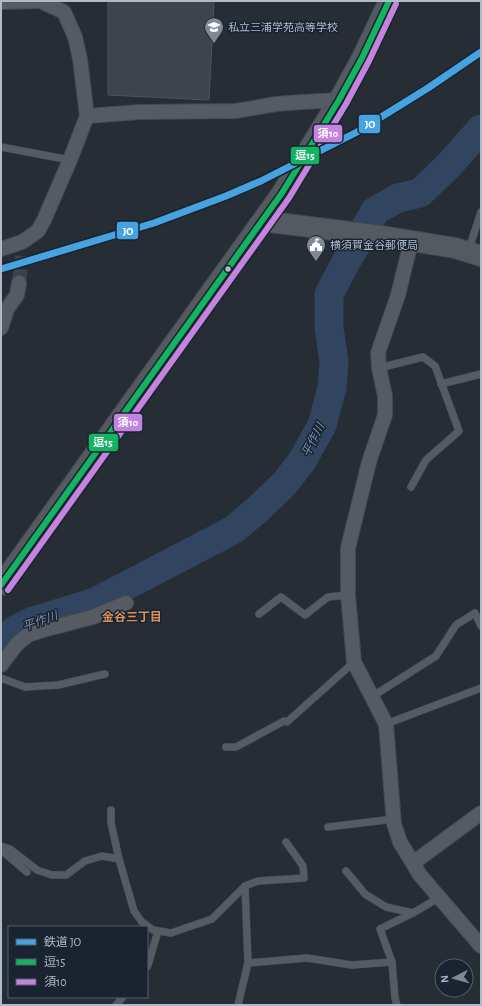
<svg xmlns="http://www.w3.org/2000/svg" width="482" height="1006" viewBox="0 0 482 1006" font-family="'Alegreya Sans','Noto Sans JP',sans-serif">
  <rect width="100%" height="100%" fill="#262d35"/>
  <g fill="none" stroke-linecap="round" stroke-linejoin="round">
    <path stroke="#324560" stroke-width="29" d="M 1,644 L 15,630 L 33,621 L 95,602 L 233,530 L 257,510 L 285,483 L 302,461 L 322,425 L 332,388 L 334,363 L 329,327 L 329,294 L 346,262 L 375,211 L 398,198 L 420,193 L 449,165 L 481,129"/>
  </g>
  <path fill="#3e444b" stroke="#4e545d" d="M 108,1 L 214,1 L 209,100 L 108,95 Z"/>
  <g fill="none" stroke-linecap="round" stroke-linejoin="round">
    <path stroke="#3b424b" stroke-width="14" stroke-dasharray="14 7" stroke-linecap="butt" d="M 19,283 L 22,256"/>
    <g stroke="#444950" stroke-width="8">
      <g id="lane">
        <path d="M 1,147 L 70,160"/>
        <path d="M 468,252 L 481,212"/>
        <path d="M 379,368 L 423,357 L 435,366 L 459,431 L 426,460 L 411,487"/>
        <path d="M 441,384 L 481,374"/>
        <path d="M 259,614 L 281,597 L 305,615 L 328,597 L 348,595"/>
        <path d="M 1,678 L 25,687 L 58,685 L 105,674"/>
        <path d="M 373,696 L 436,656 L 456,625 L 475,613 L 481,626"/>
        <path d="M 386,724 L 481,688"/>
        <path d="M 226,747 L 236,747 L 284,721 L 287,722 L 354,662"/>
        <path d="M 111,810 L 111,823 L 119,859"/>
        <path d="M 328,827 L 394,819"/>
        <path d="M 1,846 L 10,849 L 37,870 L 52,875 L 66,875 L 85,861 L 102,856 L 119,859 L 134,911 L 142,922 L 153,930 L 171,933 L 212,919 L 245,886 L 258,881 L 304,878 L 303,866 L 286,842"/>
        <path d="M 1,850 L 27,872"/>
        <path d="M 346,871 L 365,894 L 386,907 L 413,913"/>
        <path d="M 248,963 L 307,958 L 352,965 L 392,962"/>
        <path d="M 147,967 L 148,965 L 158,931"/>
        <path d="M 116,1005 L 123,997"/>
        <path d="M 238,1005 L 248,963 L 245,886"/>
        <path d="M 397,1005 L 395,998 L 392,962 L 380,929 L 413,913 L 440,897"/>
      </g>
    </g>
    <g stroke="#444950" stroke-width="16">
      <g id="street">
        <path d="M 40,1 L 64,12 L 75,37 L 80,59 L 87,116 L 140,112 L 236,111 L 276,104 L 302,102 L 339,100"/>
        <path d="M 1,2 L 40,1"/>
        <path d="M 410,241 L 409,250 L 398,295 L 378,353 L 379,368 L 385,396 L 385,415 L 369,462 L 348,548 L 348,595 L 354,662 L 386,724 L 394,824 L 400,842 L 420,875 L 481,946"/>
        <path d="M 1,249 L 22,242 L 38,231 L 44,220 L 70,160 L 87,116"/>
        <path d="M 1,328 L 7,309 L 17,295 L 19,283"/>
        <path d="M 1,665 L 17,644 L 28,635 L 43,630 L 93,617 L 126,603"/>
        <path d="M 413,863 L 481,813"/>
      </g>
    </g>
    <g stroke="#444950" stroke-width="22">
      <g id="secondary">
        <path d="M 263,221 L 388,237 L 455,248 L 481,256"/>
        <path d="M 1,585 L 282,193 L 339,100 L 362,58 L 389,1"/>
      </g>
    </g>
    <use href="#lane" stroke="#565b63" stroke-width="7"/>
    <use href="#street" stroke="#565b63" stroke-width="14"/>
    <use href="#secondary" stroke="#555a61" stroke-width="20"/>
    <g stroke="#1a2330" stroke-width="9">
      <path id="bus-1" d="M 1,585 L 282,193 L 339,100 L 362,58 L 389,1"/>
    </g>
    <g stroke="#1a2330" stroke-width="9">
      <path id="bus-2" d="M 8,590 L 289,198 L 346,104 L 369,61 L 396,4"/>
    </g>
    <use href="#bus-1" stroke="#13b361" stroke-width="6"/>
    <use href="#bus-2" stroke="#c483df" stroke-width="6"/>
    <g stroke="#1a2330" stroke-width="10">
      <path id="rail-1" d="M 1,269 L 154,223 L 226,196 L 261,181 L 357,132 L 428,88 L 481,52"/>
    </g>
    <use href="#rail-1" stroke="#46a3e0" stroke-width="7"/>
  </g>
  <defs>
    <g id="school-pin" transform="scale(1)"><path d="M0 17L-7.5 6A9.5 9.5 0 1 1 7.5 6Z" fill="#7f8894" stroke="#1a2330"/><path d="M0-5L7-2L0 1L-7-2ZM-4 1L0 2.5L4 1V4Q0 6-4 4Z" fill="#fff"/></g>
    <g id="civic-pin" transform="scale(1)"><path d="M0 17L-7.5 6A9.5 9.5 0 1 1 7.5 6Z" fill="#7f8894" stroke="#1a2330"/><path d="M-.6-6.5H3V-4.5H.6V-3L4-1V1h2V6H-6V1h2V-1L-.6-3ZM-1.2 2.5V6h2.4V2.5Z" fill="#fff"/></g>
  </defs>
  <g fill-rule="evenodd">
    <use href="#school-pin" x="214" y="27"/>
    <use href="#civic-pin" x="316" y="245"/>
  </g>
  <circle fill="#afb9c7" stroke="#1a2330" stroke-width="1.5" cx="228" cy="269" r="3.5"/>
  <g text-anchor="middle" stroke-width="3" stroke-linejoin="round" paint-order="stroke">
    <g font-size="11" fill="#afb9c7" stroke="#1a2330" text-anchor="start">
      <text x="228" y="31">私立三浦学苑高等学校</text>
      <text x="330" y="249">横須賀金谷郵便局</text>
    </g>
    <g font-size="12" font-style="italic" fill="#758fb2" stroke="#1a2330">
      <text transform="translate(313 440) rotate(-63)" y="4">平作川</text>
      <text transform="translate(40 621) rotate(-19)" y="4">平作川</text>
    </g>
    <g font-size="12" font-weight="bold" fill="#d99058" stroke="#1a2330">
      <text x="132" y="621">金谷三丁目</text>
    </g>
  </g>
  <g stroke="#1a2330" stroke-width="1.5">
    <rect x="358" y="114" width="23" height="20" rx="4" fill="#46a3e0"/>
    <rect x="313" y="124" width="30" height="19" rx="4" fill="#c483df"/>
    <rect x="290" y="146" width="30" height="19" rx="4" fill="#13b361"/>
    <rect x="116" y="221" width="23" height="19" rx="4" fill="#46a3e0"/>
    <rect x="113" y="413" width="30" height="19" rx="4" fill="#c483df"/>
    <rect x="88" y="433" width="31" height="19" rx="4" fill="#13b361"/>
  </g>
  <g font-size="11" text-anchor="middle" font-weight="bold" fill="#fff">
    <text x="370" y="128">JO</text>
    <text x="328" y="137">須10</text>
    <text x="305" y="159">逗15</text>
    <text x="128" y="235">JO</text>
    <text x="128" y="426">須10</text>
    <text x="103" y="446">逗15</text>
  </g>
  <rect width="482" height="1006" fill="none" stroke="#afb9c7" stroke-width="4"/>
  <rect x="8" y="926" width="140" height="72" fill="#1a2330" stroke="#565f6c"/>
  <rect x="16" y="939" width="20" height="6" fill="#46a3e0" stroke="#565f6c"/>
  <text x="44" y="946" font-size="12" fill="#afb9c7">鉄道 JO</text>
  <rect x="16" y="959" width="20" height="6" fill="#13b361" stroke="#565f6c"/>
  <text x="44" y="966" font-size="12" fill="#afb9c7">逗15</text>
  <rect x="16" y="979" width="20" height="6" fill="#c483df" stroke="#565f6c"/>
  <text x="44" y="986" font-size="12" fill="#afb9c7">須10</text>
  <g transform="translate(454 978) rotate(264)"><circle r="19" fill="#1a2330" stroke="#565f6c"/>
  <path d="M0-3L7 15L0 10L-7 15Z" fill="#7f8894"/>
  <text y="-6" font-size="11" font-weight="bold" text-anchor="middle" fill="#afb9c7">N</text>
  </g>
</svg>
